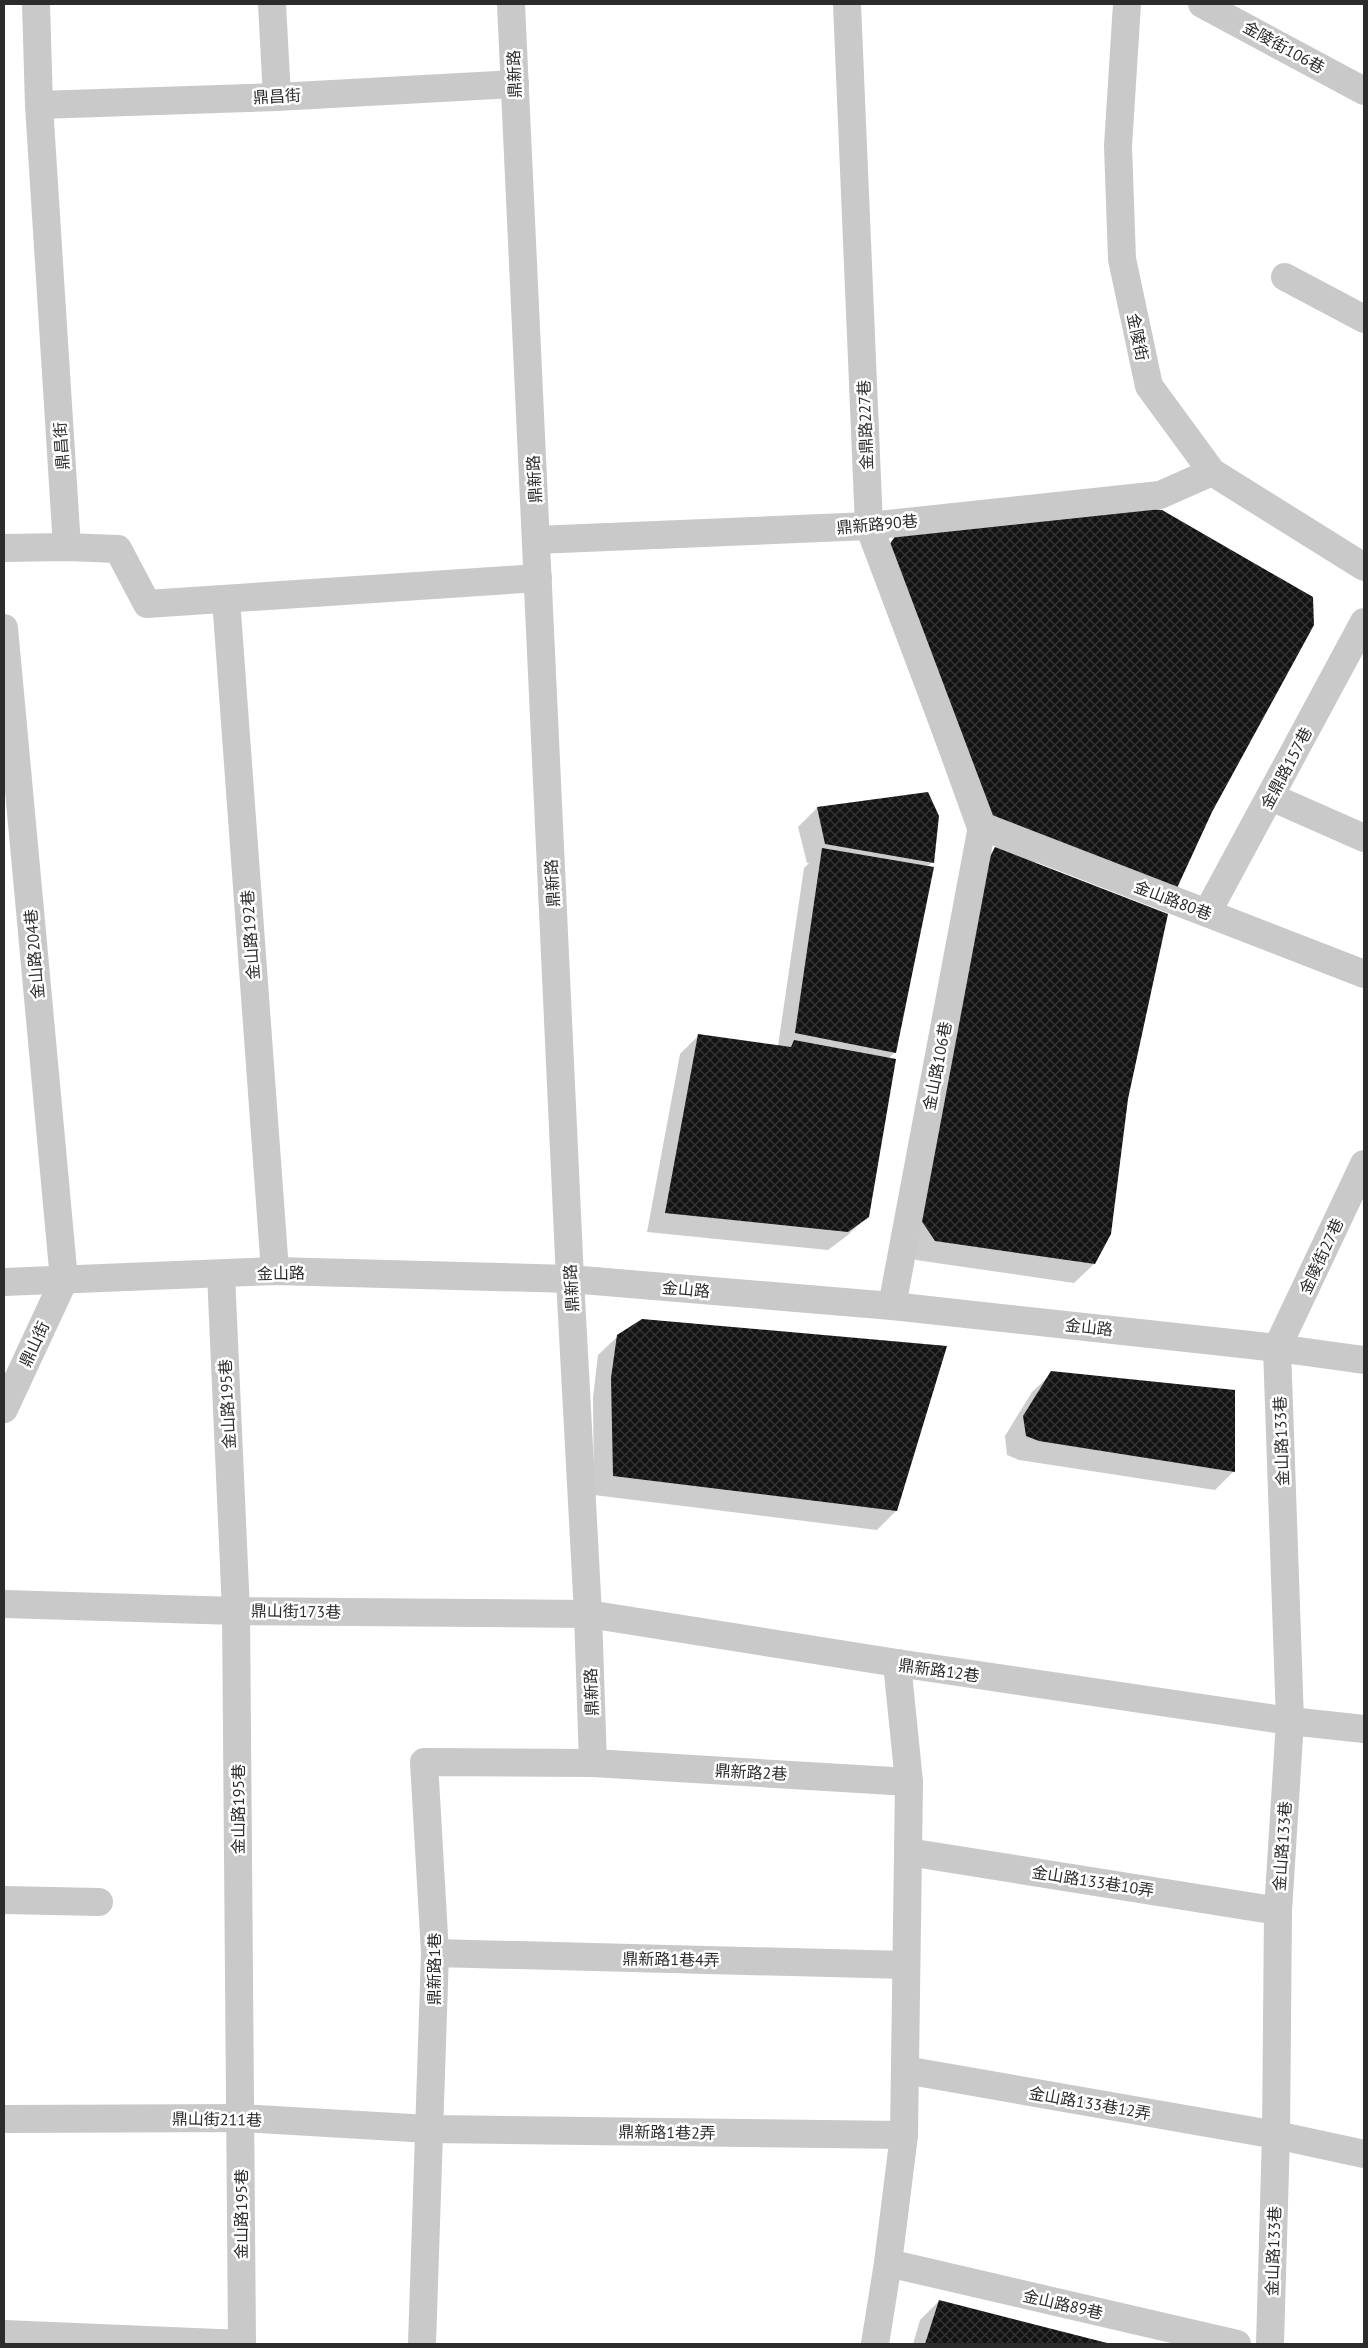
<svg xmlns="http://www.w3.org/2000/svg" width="1368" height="2348" viewBox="0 0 1368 2348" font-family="'PT Sans','Noto Sans TC',sans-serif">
  <defs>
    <pattern id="building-cross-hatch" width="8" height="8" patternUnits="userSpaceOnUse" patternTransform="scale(1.25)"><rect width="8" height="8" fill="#131313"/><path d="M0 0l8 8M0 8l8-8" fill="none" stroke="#363636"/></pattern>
  </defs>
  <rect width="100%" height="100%" fill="#fff"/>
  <g fill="#0003">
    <path d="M 899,533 L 1157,906 L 1036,862 L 1035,864 L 1094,1264 L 1074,1283 L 916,1260 L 898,1234 L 976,868 L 997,847 L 983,842 L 967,830 L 898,638 L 870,567 L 879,553 Z"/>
    <path d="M 927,793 L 932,862 L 927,867 L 895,1052 L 888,1059 L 867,1216 L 848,1235 L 828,1250 L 647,1232 L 680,1054 L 699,1035 L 778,1046 L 804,868 L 809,863 L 807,863 L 798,827 L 817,808 Z"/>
    <path d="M 618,1336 L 896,1511 L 877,1530 L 594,1495 L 593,1398 L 598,1355 Z"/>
    <path d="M 1052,1373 L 1234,1471 L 1215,1490 L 1019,1460 L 1007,1455 L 1005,1436 L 1032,1392 Z"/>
    <path d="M 939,2301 L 1108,2344 L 913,2344 L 920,2320 Z"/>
  </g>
  <g fill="url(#building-cross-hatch)">
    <path d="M 1125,507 L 1162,510 L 1313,597 L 1314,625 L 1212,812 L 1177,888 L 1003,824 L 986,811 L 888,547 L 898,532 Z"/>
    <path d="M 928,792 L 939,816 L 934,863 L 825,844 L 817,807 Z"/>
    <path d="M 995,847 L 1168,914 L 1128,1099 L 1111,1234 L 1095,1264 L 935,1241 L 917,1214 L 982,873 Z"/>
    <path d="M 822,848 L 934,867 L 896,1053 L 795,1033 Z"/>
    <path d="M 698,1034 L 791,1047 L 794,1040 L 896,1059 L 869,1217 L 848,1232 L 665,1213 Z"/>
    <path d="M 642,1319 L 947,1346 L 897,1511 L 613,1476 L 611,1378 L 617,1335 Z"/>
    <path d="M 1051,1371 L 1235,1390 L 1235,1472 L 1039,1441 L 1026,1436 L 1023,1416 Z"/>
    <path d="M 939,2300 L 1111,2344 L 925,2344 Z"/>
  </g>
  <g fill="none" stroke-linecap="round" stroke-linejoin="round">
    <g stroke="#c9c9c9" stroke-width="28">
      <path d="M 36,4 L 39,105 L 67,547"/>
      <path d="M 272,4 L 277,97"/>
      <path d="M 511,4 L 570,1279 L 588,1614 L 593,1763"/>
      <path d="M 847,4 L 869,526 L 982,826"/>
      <path d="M 1127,4 L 1118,146 L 1122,259 L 1149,386 L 1212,472 L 1364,567"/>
      <path d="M 1202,4 L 1364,91"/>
      <path d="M 39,105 L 277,97 L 515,84"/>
      <path d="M 1285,277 L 1364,319"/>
      <path d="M 536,540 L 869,526 L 1160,495 L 1212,472"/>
      <path d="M 4,548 L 67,547 L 118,549 L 147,604 L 538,578"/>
      <path d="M 226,599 L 275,1271"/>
      <path d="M 4,628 L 64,1280 L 4,1409"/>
      <path d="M 1271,797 L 1364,838"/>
      <path d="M 982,826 L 1364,974"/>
      <path d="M 1207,913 L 1364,622"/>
      <path d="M 221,1274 L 236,1611 L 242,2344"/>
      <path d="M 4,1282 L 275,1271 L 570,1279 L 892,1306 L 1277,1348 L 1364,1360"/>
      <path d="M 892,1306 L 982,826"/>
      <path d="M 4,1604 L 236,1611 L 588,1614 L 897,1663 L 1290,1721 L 1364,1729"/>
      <path d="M 908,1852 L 1278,1911"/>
      <path d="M 4,1900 L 99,1902"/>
      <path d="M 435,1953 L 906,1965"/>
      <path d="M 905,2070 L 1276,2135 L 1364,2154"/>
      <path d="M 4,2119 L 240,2118 L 429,2129 L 904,2135"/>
      <path d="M 888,2263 L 1237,2344"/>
      <path d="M 4,2334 L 242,2344"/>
      <path d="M 422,2344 L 435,1953 L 424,1762 L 593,1763 L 909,1782"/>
      <path d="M 875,2344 L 888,2263 L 904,2135 L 909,1782 L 897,1663"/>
      <path d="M 1270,2344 L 1276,2135 L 1278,1911 L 1290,1721 L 1277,1348 L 1364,1164"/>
    </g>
  </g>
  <g text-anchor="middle" stroke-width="5" stroke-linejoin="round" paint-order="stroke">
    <g font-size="16" fill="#2c2c2c" stroke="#fff">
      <text transform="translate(1284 47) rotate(29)" y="6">金陵街106巷</text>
      <text transform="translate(514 74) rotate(-92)" y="6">鼎新路</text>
      <text transform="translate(277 96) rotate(-3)" y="6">鼎昌街</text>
      <text transform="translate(1138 337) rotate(78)" y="6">金陵街</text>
      <text transform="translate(865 425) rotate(-92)" y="6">金鼎路227巷</text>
      <text transform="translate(61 446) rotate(-94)" y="6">鼎昌街</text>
      <text transform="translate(534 479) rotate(-93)" y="6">鼎新路</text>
      <text transform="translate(877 524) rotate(-5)" y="6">鼎新路90巷</text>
      <text transform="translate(1286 768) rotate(-62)" y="6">金鼎路157巷</text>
      <text transform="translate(552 883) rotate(-93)" y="6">鼎新路</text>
      <text transform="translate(1173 900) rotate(21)" y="6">金山路80巷</text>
      <text transform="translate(250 935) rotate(-94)" y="6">金山路192巷</text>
      <text transform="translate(34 954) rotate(-95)" y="6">金山路204巷</text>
      <text transform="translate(937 1066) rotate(-79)" y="6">金山路106巷</text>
      <text transform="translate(1321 1256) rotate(-65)" y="6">金陵街27巷</text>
      <text transform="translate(281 1273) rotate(-1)" y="6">金山路</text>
      <text transform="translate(571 1288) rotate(-93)" y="6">鼎新路</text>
      <text transform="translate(686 1289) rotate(5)" y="6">金山路</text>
      <text transform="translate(1089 1327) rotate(6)" y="6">金山路</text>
      <text transform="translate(34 1344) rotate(-65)" y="6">鼎山街</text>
      <text transform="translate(227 1404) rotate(-93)" y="6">金山路195巷</text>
      <text transform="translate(1281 1441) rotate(-92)" y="6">金山路133巷</text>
      <text transform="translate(296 1611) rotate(1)" y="6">鼎山街173巷</text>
      <text transform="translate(939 1670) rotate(8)" y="6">鼎新路12巷</text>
      <text transform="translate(591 1692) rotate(-92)" y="6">鼎新路</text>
      <text transform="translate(751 1772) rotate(3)" y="6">鼎新路2巷</text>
      <text transform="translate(238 1809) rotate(-90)" y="6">金山路195巷</text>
      <text transform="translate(1282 1846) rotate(-86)" y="6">金山路133巷</text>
      <text transform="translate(1093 1881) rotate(9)" y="6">金山路133巷10弄</text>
      <text transform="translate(671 1959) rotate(1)" y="6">鼎新路1巷4弄</text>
      <text transform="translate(434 1969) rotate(-90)" y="6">鼎新路1巷</text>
      <text transform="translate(1090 2103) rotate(10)" y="6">金山路133巷12弄</text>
      <text transform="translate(217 2119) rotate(1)" y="6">鼎山街211巷</text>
      <text transform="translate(667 2132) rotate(1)" y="6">鼎新路1巷2弄</text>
      <text transform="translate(241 2214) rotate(-90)" y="6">金山路195巷</text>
      <text transform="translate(1273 2251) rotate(-88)" y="6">金山路133巷</text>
      <text transform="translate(1063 2304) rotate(13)" y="6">金山路89巷</text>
    </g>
  </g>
  <rect width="1368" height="2348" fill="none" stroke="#2c2c2c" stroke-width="10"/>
</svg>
